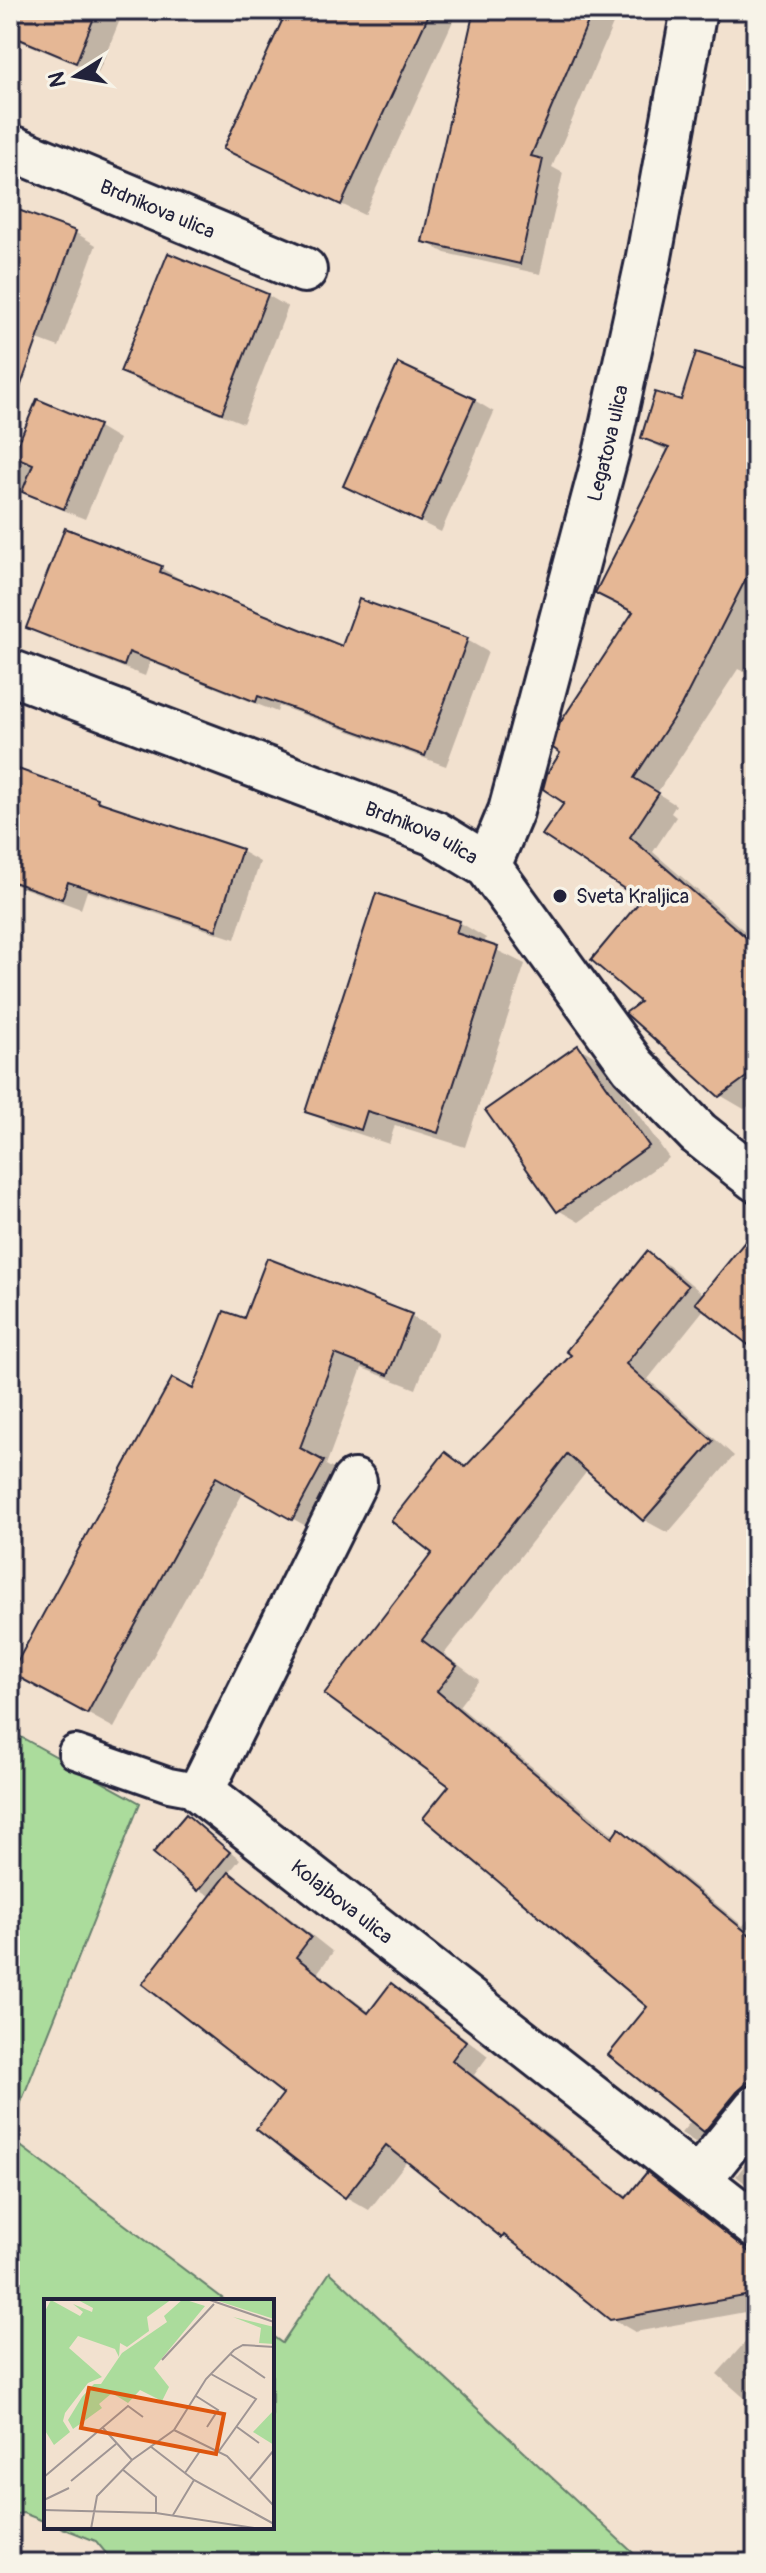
<svg xmlns="http://www.w3.org/2000/svg" width="766" height="2573" viewBox="0 0 766 2573" font-family="Pangolin,sans-serif">
  <rect width="100%" height="100%" fill="#f2e1cf"/>
  <filter id="ink" filterUnits="userSpaceOnUse"><feTurbulence type="fractalNoise" baseFrequency=".0125" numOctaves="2"/><feDisplacementMap in="SourceGraphic" scale="16" xChannelSelector="R" yChannelSelector="G"/><feConvolveMatrix kernelMatrix="1 2 1 2 8 2 1 2 1" color-interpolation-filters="sRGB"/></filter>
  <g filter="url(#ink)">
    <g fill="#abdc9c" stroke="#667f6c" stroke-width="2">
      <path d="M 10,1731 L 140,1803 L 10,2130 Z"/>
      <path d="M 10,2138 L 226,2301 L 46,2301 L 46,2522 L 23,2513 L 10,2515 Z"/>
      <path d="M 330,2272 L 644,2563 L 114,2563 L 96,2541 L 60,2527 L 272,2527 L 272,2336 L 282,2343 Z"/>
    </g>
    <g fill="#0003">
      <path d="M 10,10 L 124,10 L 98,73 L 10,37 Z"/>
      <path d="M 290,10 L 458,10 L 364,215 L 226,149 Z"/>
      <path d="M 476,10 L 619,10 L 552,167 L 563,173 L 540,274 L 445,253 L 424,241 Z"/>
      <path d="M 756,186 L 756,207 L 752,204 Z"/>
      <path d="M 10,210 L 76,233 L 96,245 L 59,347 L 10,329 Z"/>
      <path d="M 267,295 L 288,307 L 243,423 L 144,384 L 123,372 Z"/>
      <path d="M 756,373 L 756,678 L 738,669 L 657,793 L 676,805 L 671,813 L 676,817 L 653,852 L 756,941 L 756,1101 L 744,1109 L 720,1095 L 643,1002 L 644,900 L 567,802 L 635,612 L 669,452 L 643,438 L 682,403 Z"/>
      <path d="M 474,400 L 494,412 L 441,532 L 345,485 Z"/>
      <path d="M 38,402 L 99,427 L 119,439 L 85,519 L 10,488 L 10,432 L 23,437 Z"/>
      <path d="M 161,568 L 182,580 L 181,583 L 343,649 L 467,640 L 488,652 L 446,766 L 279,706 L 277,712 L 150,662 L 145,676 L 49,639 L 28,627 Z"/>
      <path d="M 10,791 L 97,800 L 108,806 L 241,851 L 260,862 L 235,939 L 87,891 L 81,909 L 10,883 Z"/>
      <path d="M 459,922 L 486,938 L 484,944 L 525,964 L 465,1147 L 395,1125 L 389,1144 L 335,1126 L 308,1111 Z"/>
      <path d="M 578,1047 L 599,1059 L 669,1158 L 579,1222 L 558,1210 Z"/>
      <path d="M 648,1254 L 671,1267 L 704,1295 L 756,1348 L 705,1308 L 648,1379 L 734,1456 L 668,1533 L 644,1520 L 588,1470 L 444,1654 L 479,1680 L 459,1706 L 615,1836 L 620,1831 L 643,1844 L 743,1926 L 756,1910 L 756,2110 L 718,2157 L 681,2133 L 692,2120 L 650,2007 L 452,1786 L 326,1693 L 435,1553 L 446,1454 L 468,1467 L 574,1355 Z"/>
      <path d="M 411,1316 L 438,1332 L 416,1389 L 362,1368 L 326,1465 L 350,1478 L 320,1534 L 244,1491 L 114,1728 L 41,1688 L 194,1392 L 245,1321 Z"/>
      <path d="M 186,1817 L 240,1859 L 228,1874 L 252,1888 L 333,1952 L 318,1972 L 371,2013 L 392,1985 L 415,1999 L 488,2056 L 474,2075 L 629,2198 L 647,2175 L 671,2188 L 753,2253 L 756,2252 L 756,2310 L 635,2332 L 611,2318 L 408,2160 L 369,2210 L 346,2197 L 286,2094 L 212,1897 L 199,1889 Z"/>
      <path d="M 756,2151 L 756,2192 L 736,2176 Z"/>
      <path d="M 756,2330 L 756,2408 L 717,2374 Z"/>
    </g>
    <g fill="#e5b795" stroke="#22223b" stroke-width="2">
      <path d="M 10,10 L 97,10 L 76,63 L 10,35 Z"/>
      <path d="M 287,10 L 431,10 L 341,205 L 223,149 Z"/>
      <path d="M 474,10 L 593,10 L 531,156 L 543,159 L 520,264 L 422,242 Z"/>
      <path d="M 10,207 L 76,231 L 16,399 L 10,398 Z"/>
      <path d="M 168,253 L 268,294 L 222,413 L 120,372 Z"/>
      <path d="M 696,352 L 756,371 L 756,559 L 681,706 L 634,778 L 659,793 L 630,837 L 756,946 L 756,1070 L 719,1097 L 625,1013 L 640,1002 L 591,960 L 641,900 L 542,835 L 564,803 L 543,789 L 547,774 L 560,753 L 553,748 L 560,723 L 633,612 L 595,593 L 669,448 L 641,438 L 655,392 L 681,400 Z"/>
      <path d="M 398,363 L 475,399 L 420,522 L 343,486 Z"/>
      <path d="M 37,399 L 99,425 L 64,509 L 22,492 L 33,464 L 13,456 Z"/>
      <path d="M 65,528 L 162,566 L 160,572 L 342,646 L 359,599 L 468,638 L 425,756 L 258,696 L 256,702 L 129,652 L 124,666 L 26,628 Z"/>
      <path d="M 10,766 L 98,798 L 97,801 L 242,849 L 216,930 L 68,882 L 62,899 L 10,881 Z"/>
      <path d="M 376,893 L 460,921 L 456,933 L 498,947 L 438,1133 L 367,1111 L 361,1130 L 305,1112 Z"/>
      <path d="M 578,1045 L 649,1146 L 557,1212 L 485,1110 Z"/>
      <path d="M 756,1228 L 756,1351 L 695,1303 Z"/>
      <path d="M 647,1251 L 688,1286 L 626,1364 L 713,1441 L 643,1521 L 567,1454 L 422,1640 L 457,1666 L 437,1691 L 612,1838 L 619,1828 L 756,1940 L 756,2075 L 737,2092 L 704,2132 L 608,2055 L 647,2007 L 423,1818 L 449,1786 L 324,1694 L 432,1553 L 391,1521 L 445,1452 L 465,1467 L 571,1355 L 566,1351 Z"/>
      <path d="M 267,1258 L 412,1314 L 388,1375 L 335,1354 L 300,1448 L 324,1461 L 292,1520 L 216,1477 L 87,1714 L 11,1673 L 172,1378 L 193,1389 L 224,1311 L 244,1318 Z"/>
      <path d="M 186,1814 L 230,1852 L 198,1891 L 153,1853 Z"/>
      <path d="M 229,1872 L 311,1937 L 296,1957 L 368,2013 L 391,1983 L 466,2041 L 452,2060 L 626,2198 L 647,2172 L 743,2247 L 756,2258 L 756,2294 L 610,2320 L 504,2235 L 502,2238 L 386,2145 L 345,2198 L 256,2129 L 283,2094 L 142,1984 Z"/>
    </g>
    <g fill="none" stroke-linecap="round" stroke-linejoin="round">
      <g stroke="#22223b" stroke-width="38">
        <path id="lane" d="M 75,1752 L 169,1785 L 201,1791"/>
      </g>
      <g stroke="#22223b" stroke-width="50">
        <g id="street">
          <path id="s1" d="M 10,147 L 304,270"/>
          <path id="s2" d="M 10,672 L 434,833 L 488,866 L 633,1066 L 698,1133 L 756,1179"/>
          <path id="s3" d="M 488,866 L 511,811 L 607,450 L 648,262 L 694,10"/>
          <path id="s4" d="M 354,1482 L 201,1791 L 756,2226"/>
          <path d="M 698,2180 L 756,2108"/>
        </g>
      </g>
      <use href="#lane" stroke="#f7f3e8" stroke-width="32"/>
      <use href="#street" stroke="#f7f3e8" stroke-width="44"/>
    </g>
  </g>
  <circle fill="#22223b" stroke="#f7f3e8" stroke-width="3" cx="560" cy="896" r="8"/>
  <g text-anchor="middle" stroke-width="7" stroke-linejoin="round" paint-order="stroke">
    <g font-size="20" fill="#22223b" stroke="#f7f3e8">
      <text dy="7" stroke="none"><textPath href="#s1" startOffset="160">Brdnikova ulica</textPath></text>
      <text dy="7" stroke="none"><textPath href="#s3" startOffset="440">Legatova ulica</textPath></text>
      <text dy="7" stroke="none"><textPath href="#s2" startOffset="442">Brdnikova ulica</textPath></text>
      <text dy="7" stroke="none"><textPath href="#s4" startOffset="524">Kolajbova ulica</textPath></text>
    </g>
    <g font-size="20" fill="#22223b" stroke="#f7f3e8" text-anchor="start">
      <text x="576" y="903">Sveta Kraljica</text>
    </g>
  </g>
  <g transform="translate(44 2299)">
    <rect width="230" height="230" fill="#f2e1cf"/>
    <path d="M 32,0 L 128,0 L 103,18 L 105,32 L 83,48 L 76,44 L 75,58 L 71,50 L 34,37 L 25,49 L 58,78 L 44,84 L 21,114 L 19,122 L 26,133 L 10,146 L 0,130 L 0,14 L 7,1 L 36,17 L 39,13 L 29,5 L 48,13 L 49,9 ZM 139,0 L 161,7 L 110,69 L 125,88 L 118,102 L 96,91 L 84,104 L 68,94 L 55,105 L 58,109 L 29,130 L 24,121 L 38,98 L 50,85 L 57,85 L 78,54 L 123,23 L 120,17 ZM 168,0 L 230,0 L 230,20 ZM 189,18 L 230,28 L 230,45 L 215,44 L 217,29 ZM 230,111 L 230,146 L 209,133 Z" fill="#abdc9c"/>
    <path fill="none" stroke="#9f9594" stroke-width="2" d="M 163,0 L 230,23M 186,55 L 221,79M 118,61 L 170,5M 167,75 L 212,100 L 175,152M 152,97 L 174,111 L 163,128M 193,128 L 215,144M 59,129 L 88,161M 130,131 L 183,157 L 230,207M 106,147 L 150,181 L 230,225M 78,170 L 112,198 L 112,214M 141,174 L 156,152M 0,178 L 84,107 L 99,118M 205,181 L 230,151M 27,182 L 72,145M 0,201 L 25,189M 0,211 L 112,214 L 217,230M 129,216 L 150,181M 47,230 L 53,197 L 88,161 L 130,131 L 162,80 L 190,51 L 199,46 L 230,48"/>
    <path fill="#de560e" fill-opacity="0.15" stroke="#de560e" stroke-width="4" d="M 45,89 L 180,115 L 172,155 L 37,129 Z"/>
    <rect width="230" height="230" fill="none" stroke="#22223b" stroke-width="4"/>
  </g>
  <rect width="766" height="2573" fill="none" stroke="#f7f3e8" stroke-width="40"/>
  <rect x="20" y="20" width="726" height="2533" fill="none" stroke="#22223b" stroke-width="3" filter="url(#ink)"/>
  <g transform="translate(76 76) rotate(259)" stroke="#f7f3e8" stroke-width="6" paint-order="stroke">
  <path d="M0-6L14 30L0 20L-14 30Z" fill="#22223b"/>
  <text y="-12" font-size="22" font-weight="bold" text-anchor="middle" fill="#22223b">N</text>
  </g>
</svg>
